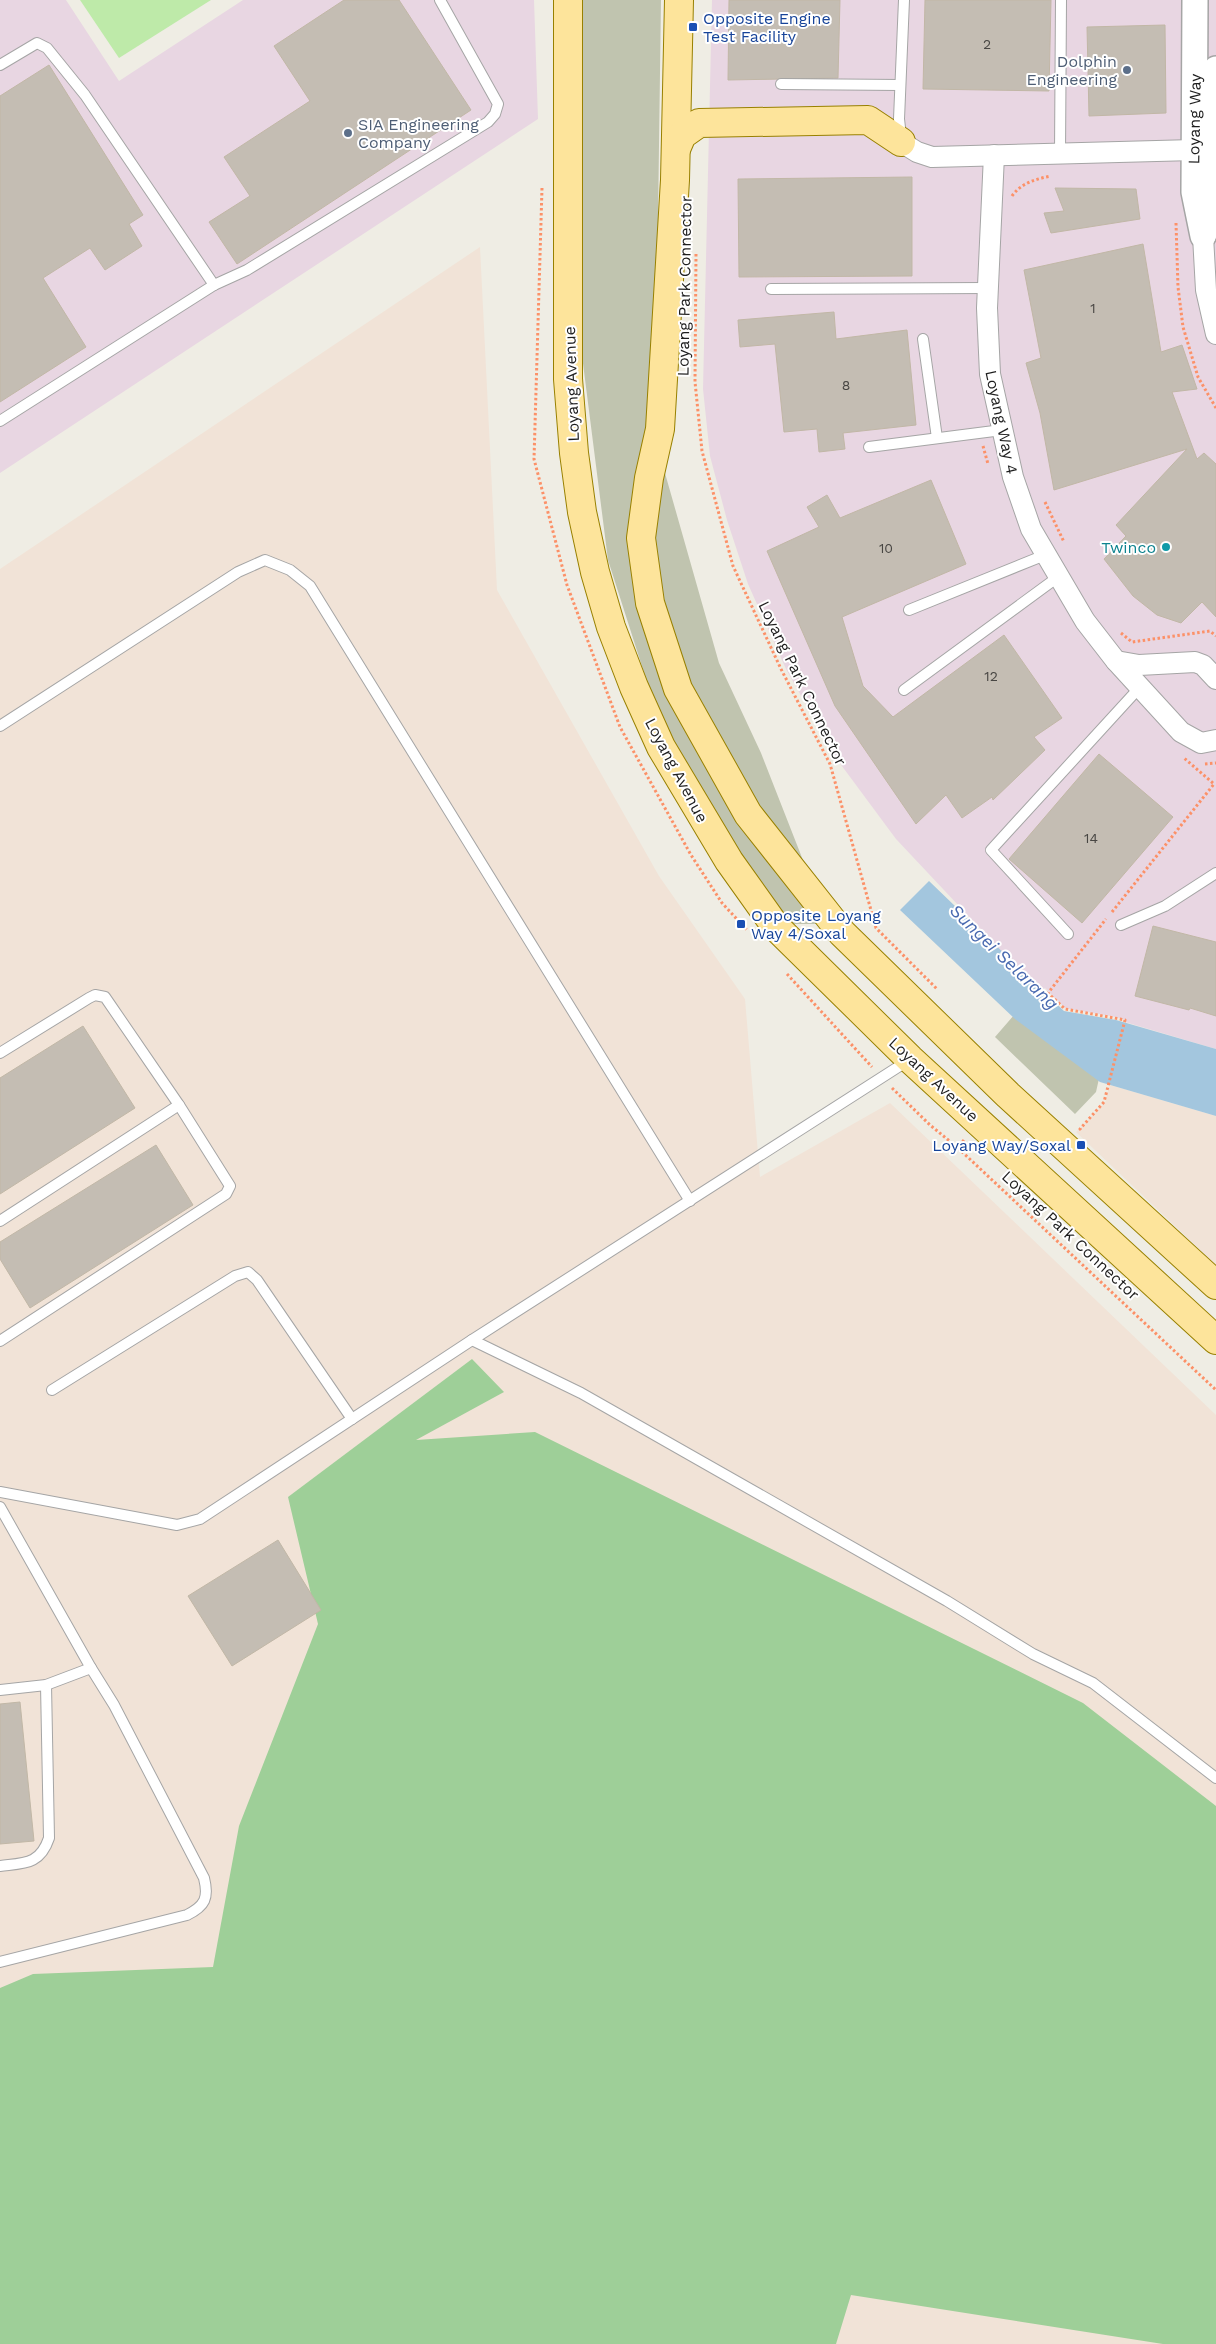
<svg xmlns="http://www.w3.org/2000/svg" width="1216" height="2344" viewBox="0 0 1216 2344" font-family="'Work Sans',sans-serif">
  <rect width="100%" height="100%" fill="#efede4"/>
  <g fill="#e8d6e2">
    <path d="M 0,0 L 66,0 L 119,81 L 243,0 L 534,0 L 538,119 L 0,473 Z"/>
    <path d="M 712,0 L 1216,0 L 1216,1049 L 1125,1022 L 1126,1020 L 1116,1017 L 1065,1008 L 1045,988 L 1042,990 L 1006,956 L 896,839 L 836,758 L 786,669 L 748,584 L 727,520 L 710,456 L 703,389 Z"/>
  </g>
  <g fill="#f1e3d7">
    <path d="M 480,247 L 497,590 L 659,876 L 745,999 L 760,1177 L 890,1103 L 1216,1415 L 1216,2344 L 0,2344 L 0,569 Z"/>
    <path d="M 1110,1085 L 1216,1116 L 1216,1265 L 1076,1132 L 1105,1103 Z"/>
  </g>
  <g fill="#c0c4af">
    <path d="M 579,0 L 661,0 L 655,438 L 719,663 L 761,753 L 828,924 L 789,924 L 717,823 L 655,707 L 608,560 L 579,332 Z"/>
    <path d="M 1034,992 L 1063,1019 L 1110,1029 L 1096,1092 L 1075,1114 L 995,1037 Z"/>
  </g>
  <path fill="#beeaa9" d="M 80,0 L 211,0 L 119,58 Z"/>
  <path fill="#9ecf98" d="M 472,1359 L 504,1392 L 416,1440 L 535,1432 L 1083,1703 L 1216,1806 L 1216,2344 L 1163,2344 L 851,2295 L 836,2344 L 0,2344 L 0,1988 L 33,1974 L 213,1967 L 239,1826 L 318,1624 L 288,1497 Z"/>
  <path fill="#a3c6de" d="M 929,881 L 1064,1011 L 1116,1020 L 1216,1049 L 1216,1116 L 1100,1082 L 1015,1019 L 900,910 Z"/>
  <g fill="#c4bdb3" stroke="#c1b7a6">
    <path d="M 344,0 L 399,0 L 471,110 L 237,264 L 209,222 L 250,196 L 224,157 L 310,101 L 274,46 Z"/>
    <path d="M 729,0 L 840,0 L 838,78 L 728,80 Z"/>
    <path d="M 925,0 L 1051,0 L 1049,91 L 923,89 Z"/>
    <path d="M 1165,25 L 1166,113 L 1089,116 L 1087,27 Z"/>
    <path d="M 49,65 L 143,215 L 129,224 L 142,246 L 105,270 L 90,248 L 43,278 L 86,347 L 0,402 L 0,96 Z"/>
    <path d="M 912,177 L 912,276 L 739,277 L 738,179 Z"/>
    <path d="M 1055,188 L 1136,189 L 1140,219 L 1051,233 L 1044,213 L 1064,211 Z"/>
    <path d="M 1143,244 L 1161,352 L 1182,345 L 1197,389 L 1172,392 L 1197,459 L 1204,453 L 1216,464 L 1216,617 L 1202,602 L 1181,623 L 1157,615 L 1133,596 L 1104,559 L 1126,536 L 1116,525 L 1187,449 L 1054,490 L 1040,413 L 1026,363 L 1041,358 L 1024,270 Z"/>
    <path d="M 834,312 L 836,339 L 907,330 L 916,425 L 843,433 L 845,449 L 819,452 L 817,429 L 784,432 L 775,344 L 740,347 L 738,320 Z"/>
    <path d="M 931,480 L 966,564 L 842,617 L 863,686 L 893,717 L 1004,635 L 1062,718 L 1034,737 L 1045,750 L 993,800 L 992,797 L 962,818 L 946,795 L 916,824 L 835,706 L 767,551 L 819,527 L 807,507 L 827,495 L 840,518 Z"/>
    <path d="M 1099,754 L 1173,817 L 1082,923 L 1009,859 Z"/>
    <path d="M 1153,926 L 1216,942 L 1216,1016 L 1190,1008 L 1189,1010 L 1135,996 Z"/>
    <path d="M 83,1026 L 135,1108 L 0,1194 L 0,1078 Z"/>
    <path d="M 156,1145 L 193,1205 L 30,1308 L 0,1259 L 0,1242 Z"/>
    <path d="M 278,1540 L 321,1610 L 232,1666 L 188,1596 Z"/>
    <path d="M 20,1702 L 34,1841 L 0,1844 L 0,1704 Z"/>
  </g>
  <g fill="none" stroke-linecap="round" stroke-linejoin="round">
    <g stroke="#a5a5a5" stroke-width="12">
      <g id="service">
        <path d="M 0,65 L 37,43 L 47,48 L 85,95 L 214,285"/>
        <path d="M 781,84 L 900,85"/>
        <path d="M 901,136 L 899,119 L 904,0"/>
        <path d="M 1060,154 L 1061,0"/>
        <path d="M 771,289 L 988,288"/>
        <path d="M 923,339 L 937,438"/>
        <path d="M 0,421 L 214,285 L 247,270 L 488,122 L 495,114 L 498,104 L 440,0"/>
        <path d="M 869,447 L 1002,430"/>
        <path d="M 909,610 L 1045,555"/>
        <path d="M 904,690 L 1058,577"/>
        <path d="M 0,726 L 238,572 L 265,560 L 290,570 L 310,586 L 690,1201"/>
        <path d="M 1121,925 L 1165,906 L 1216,873"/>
        <path d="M 1068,934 L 991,850 L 1140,687"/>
        <path d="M 0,1053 L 89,998 L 95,995 L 105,997 L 179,1105 L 230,1186 L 226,1194 L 0,1341"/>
        <path d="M 0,1221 L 179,1105"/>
        <path d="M 472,1340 L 581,1393 L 947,1601 L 1033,1654 L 1093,1683 L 1216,1778"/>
        <path d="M 52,1390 L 235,1276 L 248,1272 L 257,1280 L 352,1419"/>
        <path d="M 0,1492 L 177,1525 L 200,1519 L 472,1340 L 909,1060"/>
        <path d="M 0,1507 L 91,1668 L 114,1705 L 204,1878 C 209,1898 205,1906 187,1915 L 0,1962"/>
        <path d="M 0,1690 L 46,1685 L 91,1668"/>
        <path d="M 0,1866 C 24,1863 40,1865 49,1838 L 46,1685"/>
      </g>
    </g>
    <g stroke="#a5a5a5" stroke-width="22">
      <g id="minor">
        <path d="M 901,142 L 917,152 L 932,157 L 1194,150"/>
        <path d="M 994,155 L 987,308 L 990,374 L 1013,477 L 1031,529 L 1085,621 L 1116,661 L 1181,732 L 1201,743 L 1216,740"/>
        <path d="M 1203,236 L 1206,290 L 1216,334"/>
        <path d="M 1116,661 L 1139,665 L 1195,662 L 1203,665 L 1216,679"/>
      </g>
    </g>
    <g stroke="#a5a5a5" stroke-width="28">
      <g id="tertiary">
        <path d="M 1195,0 L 1194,192 L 1203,236"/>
        <path d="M 1204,234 L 1216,194 L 1216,69"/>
      </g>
    </g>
    <g stroke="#988000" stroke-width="30">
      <g id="primary">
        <path d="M 568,0 L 568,379 L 574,453 L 582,512 L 595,572 L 611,627 L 634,687 L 661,747 L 729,861 L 776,927 L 910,1059 L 1216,1340"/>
        <path d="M 679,0 L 675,180 L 660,429 L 649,478 L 641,538 L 650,603 L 678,689 L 748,814 L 842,933 L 1008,1095 L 1216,1285"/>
        <path d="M 676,149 L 682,135 L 699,123 L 868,120 L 901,142"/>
      </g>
    </g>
    <g stroke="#fc9168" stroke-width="3" stroke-dasharray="2.5 2.5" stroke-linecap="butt">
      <path d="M 542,188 L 534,459 L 567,585 L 620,727 L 691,855 L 722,903 L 747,930"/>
      <path d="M 1012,196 C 1021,183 1036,179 1051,176"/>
      <path d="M 1176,223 L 1178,287 L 1183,327 L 1198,377 L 1216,408"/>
      <path d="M 696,254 L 695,382 L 702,451 L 733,566 L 781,669 L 830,764 L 876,928 L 937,989"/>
      <path d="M 983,446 L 988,464"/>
      <path d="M 1045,502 L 1064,542"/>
      <path d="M 1121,633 L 1132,642 L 1210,631 L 1216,636"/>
      <path d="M 1205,764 L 1216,763"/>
      <path d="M 1112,912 L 1214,784 L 1184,758"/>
      <path d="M 787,974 L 872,1067"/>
      <path d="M 892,1088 L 930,1125 L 958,1148"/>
      <path d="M 1081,1130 L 1080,1129 L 1104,1102 L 1125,1020 L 1065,1009 L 1048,993 L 1106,919"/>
      <path d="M 964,1140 L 958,1148 L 1216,1390"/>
    </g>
    <use href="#service" stroke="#fff" stroke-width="10"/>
    <use href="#minor" stroke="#fff" stroke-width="20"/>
    <use href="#tertiary" stroke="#fff" stroke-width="25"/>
    <use href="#primary" stroke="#fde49b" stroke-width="28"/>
  </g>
  <g fill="#1a4fb4" stroke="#fff" stroke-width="2">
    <rect x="688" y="22" width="10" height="10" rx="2.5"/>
    <rect x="736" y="919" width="10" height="10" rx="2.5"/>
    <rect x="1076" y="1140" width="10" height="10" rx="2.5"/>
  </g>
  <g fill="#5c6f8a" stroke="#fff" stroke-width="2">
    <circle cx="1127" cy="70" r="5"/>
    <circle cx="348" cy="133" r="5"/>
  </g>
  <circle fill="#0f9aa8" stroke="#fff" stroke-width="2" cx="1166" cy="547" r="5"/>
  <g text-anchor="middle" stroke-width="4" stroke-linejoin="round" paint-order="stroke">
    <g font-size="14" fill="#484643">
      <text x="987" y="49">2</text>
      <text x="1093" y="313">1</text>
      <text x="846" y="390">8</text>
      <text x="886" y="553">10</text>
      <text x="991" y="681">12</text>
      <text x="1091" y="843">14</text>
    </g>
    <g font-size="16" fill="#164399" stroke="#fff" text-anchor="start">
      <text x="703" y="24">Opposite Engine<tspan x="703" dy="18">Test Facility</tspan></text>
      <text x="751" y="921">Opposite Loyang<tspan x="751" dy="18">Way 4/Soxal</tspan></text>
      <text x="1071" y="1151" text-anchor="end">Loyang Way/Soxal</text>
    </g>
    <g font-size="16" fill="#4e5e75" stroke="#fff" text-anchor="end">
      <text x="1117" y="67">Dolphin<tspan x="1117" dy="18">Engineering</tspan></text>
      <text x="358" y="130" text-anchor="start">SIA Engineering<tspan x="358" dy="18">Company</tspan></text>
    </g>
    <g font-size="16" fill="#1e1e1e" stroke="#fff">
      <text transform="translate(1194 119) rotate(-89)" y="6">Loyang Way</text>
      <text transform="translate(684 286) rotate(-89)" y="6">Loyang Park Connector</text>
      <text transform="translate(571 384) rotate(-92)" y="6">Loyang Avenue</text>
      <text transform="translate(1002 422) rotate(78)" y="6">Loyang Way 4</text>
      <text transform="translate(803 683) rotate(64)" y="6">Loyang Park Connector</text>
      <text transform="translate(677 770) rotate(62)" y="6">Loyang Avenue</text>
      <text transform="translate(934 1079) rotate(43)" y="6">Loyang Avenue</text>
      <text transform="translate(1071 1235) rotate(43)" y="6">Loyang Park Connector</text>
    </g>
    <g font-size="16" fill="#0d838f" stroke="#fff" text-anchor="end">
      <text x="1156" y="553">Twinco</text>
    </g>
    <g font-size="18" font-style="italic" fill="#496ab0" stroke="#fff">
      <text transform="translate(1004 957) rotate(44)" y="6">Sungei Selarang</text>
    </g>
  </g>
</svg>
